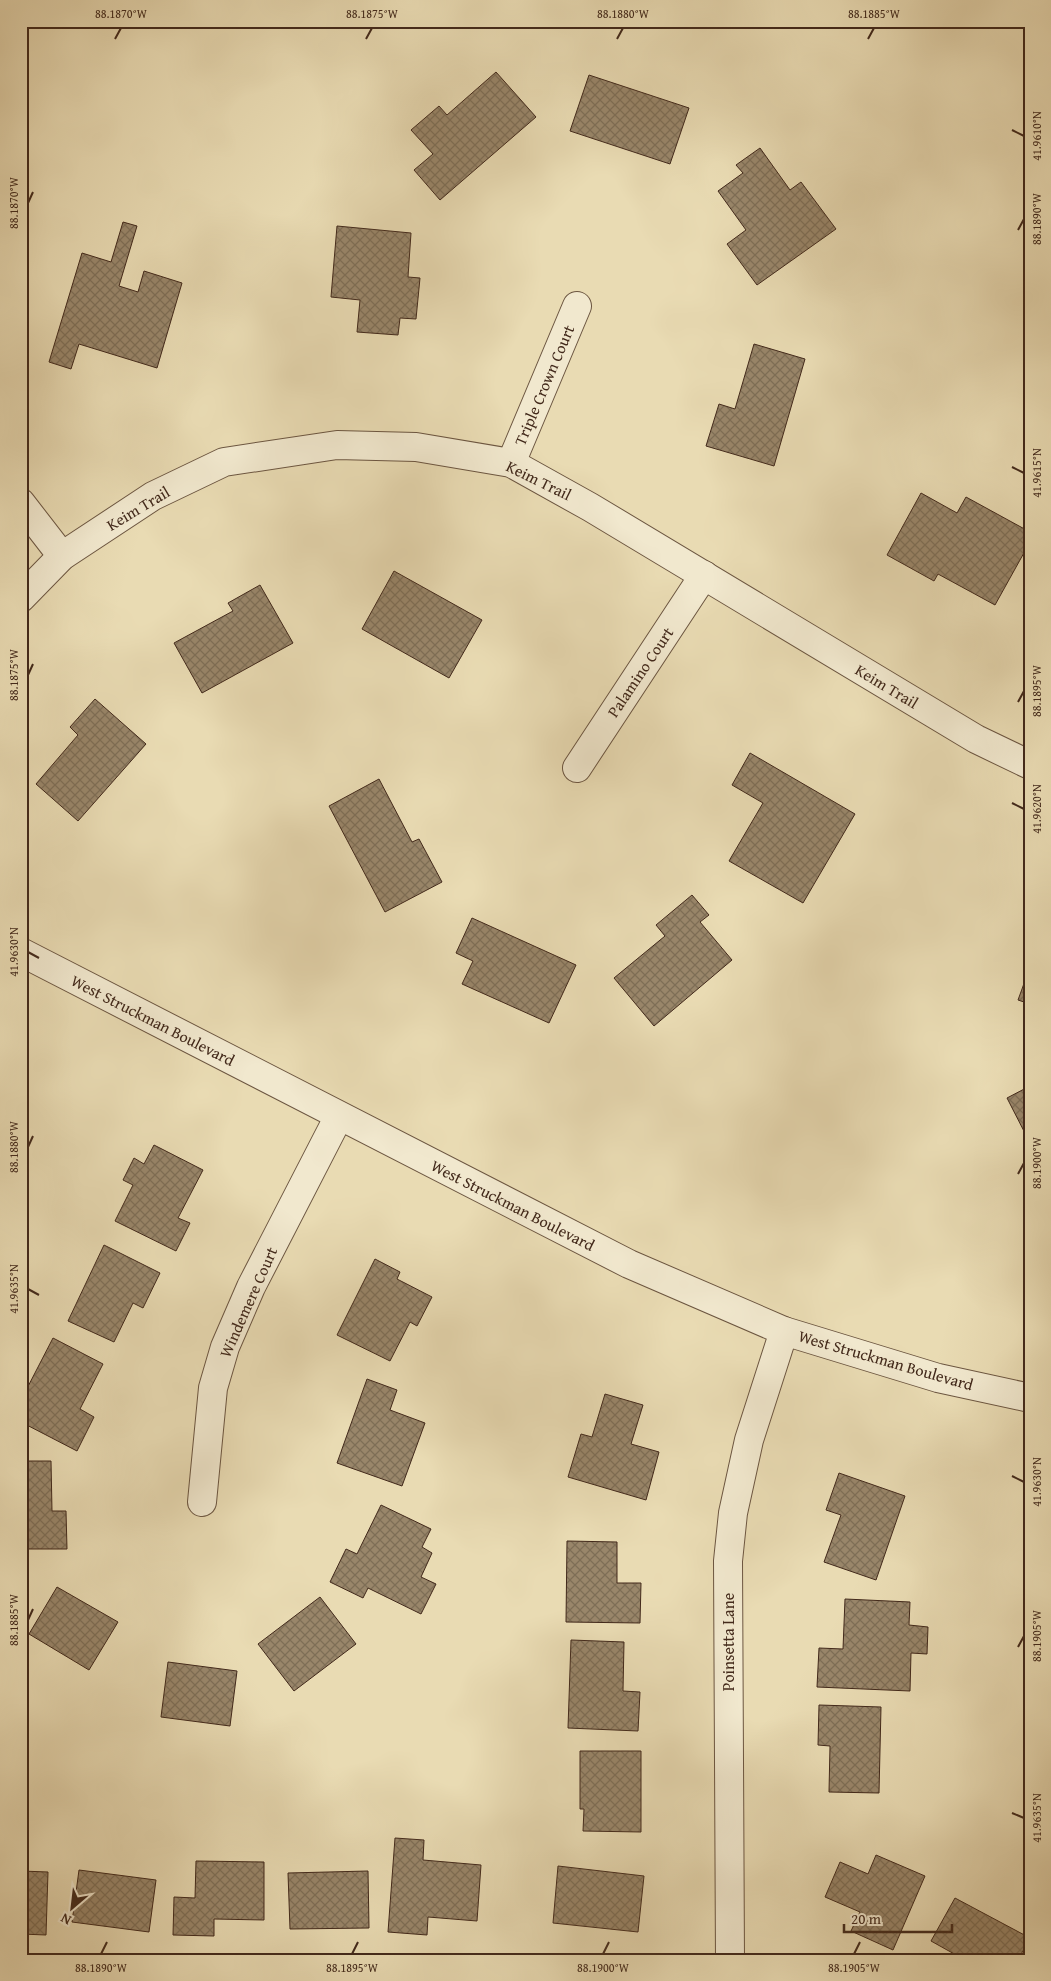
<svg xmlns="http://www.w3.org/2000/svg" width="1051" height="1981" viewBox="0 0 1051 1981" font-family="'Gentium Book Plus',serif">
  <defs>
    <pattern id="building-cross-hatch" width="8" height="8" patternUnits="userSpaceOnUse" patternTransform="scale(1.25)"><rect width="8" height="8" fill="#99866a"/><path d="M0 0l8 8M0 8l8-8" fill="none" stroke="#7e6e56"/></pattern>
  </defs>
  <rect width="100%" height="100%" fill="#e9dbb3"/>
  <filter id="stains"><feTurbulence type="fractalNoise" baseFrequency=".004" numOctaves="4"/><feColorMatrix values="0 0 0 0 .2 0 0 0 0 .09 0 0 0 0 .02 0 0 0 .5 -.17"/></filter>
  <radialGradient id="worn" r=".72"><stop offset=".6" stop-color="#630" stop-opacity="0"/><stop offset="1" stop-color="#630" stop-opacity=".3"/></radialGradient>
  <g fill="url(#building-cross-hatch)" stroke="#42291b">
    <path d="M 496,72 L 536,117 L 440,200 L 414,170 L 433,154 L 411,130 L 439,106 L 447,115 Z"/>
    <path d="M 589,75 L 689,108 L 670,164 L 570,131 Z"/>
    <path d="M 760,148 L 790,190 L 801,182 L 836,229 L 757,285 L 727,244 L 746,230 L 718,191 L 743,173 L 736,165 Z"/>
    <path d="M 123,222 L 137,226 L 119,286 L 138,292 L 144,271 L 182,283 L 157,368 L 79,344 L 71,369 L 49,362 L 82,253 L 111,262 Z"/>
    <path d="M 337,226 L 411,233 L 408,277 L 420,278 L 416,319 L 400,318 L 398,335 L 357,332 L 360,300 L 331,297 Z"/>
    <path d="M 754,344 L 805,359 L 774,466 L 706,446 L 719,404 L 735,409 Z"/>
    <path d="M 921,493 L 957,513 L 966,497 L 1030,532 L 1030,542 L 995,605 L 938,574 L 934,581 L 887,555 Z"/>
    <path d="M 394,571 L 482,620 L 449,678 L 362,629 Z"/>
    <path d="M 260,585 L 293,643 L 202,693 L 174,643 L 233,611 L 228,603 Z"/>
    <path d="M 95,699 L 146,744 L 78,821 L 36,784 L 78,735 L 70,727 Z"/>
    <path d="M 750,753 L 855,814 L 803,903 L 729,861 L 763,803 L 732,785 Z"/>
    <path d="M 379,779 L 412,842 L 419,839 L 442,882 L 385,912 L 329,806 Z"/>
    <path d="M 692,895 L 709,915 L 700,922 L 732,960 L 654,1026 L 614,978 L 665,936 L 656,925 Z"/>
    <path d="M 472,918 L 576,965 L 549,1023 L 462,984 L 473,961 L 456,953 Z"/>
    <path d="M 1030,967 L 1030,1004 L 1018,1000 Z"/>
    <path d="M 1030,1086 L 1030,1141 L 1029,1141 L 1007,1098 Z"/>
    <path d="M 154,1145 L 203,1170 L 178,1218 L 190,1223 L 176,1251 L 115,1221 L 133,1185 L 123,1180 L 134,1158 L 144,1164 Z"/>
    <path d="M 104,1245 L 160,1273 L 143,1308 L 133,1303 L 114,1342 L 68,1321 Z"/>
    <path d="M 375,1259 L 400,1272 L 397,1279 L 432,1297 L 417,1326 L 410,1322 L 390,1361 L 337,1335 Z"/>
    <path d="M 53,1338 L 103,1364 L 80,1409 L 94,1417 L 77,1451 L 21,1422 L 21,1400 Z"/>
    <path d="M 367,1379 L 397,1390 L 390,1410 L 425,1423 L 402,1486 L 337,1463 Z"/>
    <path d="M 605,1394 L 643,1405 L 631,1444 L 659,1452 L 646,1500 L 568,1477 L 581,1434 L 592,1437 Z"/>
    <path d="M 21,1461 L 51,1461 L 52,1511 L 66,1511 L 67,1549 L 21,1549 Z"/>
    <path d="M 839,1473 L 905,1496 L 876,1580 L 824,1562 L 841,1515 L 826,1510 Z"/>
    <path d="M 381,1505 L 431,1529 L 422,1547 L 432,1553 L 421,1577 L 436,1584 L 421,1614 L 368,1588 L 363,1598 L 330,1582 L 346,1549 L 357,1554 Z"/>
    <path d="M 567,1541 L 617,1542 L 617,1583 L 641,1583 L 640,1623 L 566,1622 Z"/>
    <path d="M 57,1587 L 118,1622 L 89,1670 L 29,1634 Z"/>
    <path d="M 320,1597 L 356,1644 L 294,1691 L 258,1644 Z"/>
    <path d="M 845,1599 L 910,1602 L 909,1625 L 928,1627 L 927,1654 L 911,1653 L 910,1691 L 817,1687 L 819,1648 L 843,1649 Z"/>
    <path d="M 571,1640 L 624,1642 L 623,1691 L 640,1692 L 638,1731 L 568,1728 Z"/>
    <path d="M 168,1662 L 237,1671 L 230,1726 L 161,1717 Z"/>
    <path d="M 819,1705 L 881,1707 L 879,1793 L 829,1792 L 830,1746 L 818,1745 Z"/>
    <path d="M 580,1751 L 641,1751 L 641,1832 L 583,1831 L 584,1809 L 580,1809 Z"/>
    <path d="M 395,1838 L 424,1840 L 423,1860 L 481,1865 L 477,1921 L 428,1917 L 427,1935 L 388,1932 Z"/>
    <path d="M 876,1855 L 925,1876 L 893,1950 L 851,1931 L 860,1912 L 825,1897 L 840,1862 L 868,1874 Z"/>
    <path d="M 196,1861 L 264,1862 L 264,1920 L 214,1919 L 214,1936 L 173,1935 L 174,1897 L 195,1898 Z"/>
    <path d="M 558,1866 L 644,1876 L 638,1932 L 553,1923 Z"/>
    <path d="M 79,1870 L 156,1880 L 149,1932 L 72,1922 Z"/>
    <path d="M 21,1871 L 48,1872 L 46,1935 L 21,1934 Z"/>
    <path d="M 368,1871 L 369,1928 L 290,1929 L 288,1873 Z"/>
    <path d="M 955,1898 L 1030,1938 L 1018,1960 L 965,1960 L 931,1941 Z"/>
  </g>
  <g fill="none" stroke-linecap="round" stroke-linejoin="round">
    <g stroke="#6c5641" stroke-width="30">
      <g id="street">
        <path d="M 511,463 L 577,306"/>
        <path d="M 21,503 L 62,556"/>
        <path d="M 21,598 L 62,556 L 153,496 L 224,462 L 337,445 L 416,447 L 511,463 L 590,507 L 976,739 L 1030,765"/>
        <path d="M 577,768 L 704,575"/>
        <path d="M 21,952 L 629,1264 L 784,1331 L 938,1378 L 1030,1398"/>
        <path d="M 202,1502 L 213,1388 L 225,1347 L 251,1287 L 339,1116"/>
        <path d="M 730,1960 L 728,1561 L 733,1513 L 749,1440 L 784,1331"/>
      </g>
    </g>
    <use href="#street" stroke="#f1e8ce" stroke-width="28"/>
  </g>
  <path fill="none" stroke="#42291b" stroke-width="2" d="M 115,39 L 121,28M 366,39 L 372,28M 617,39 L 623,28M 868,39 L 874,28M 1012,130 L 1024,136M 28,203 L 33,192M 1018,230 L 1024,219M 1012,467 L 1024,473M 28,675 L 33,664M 1018,702 L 1024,691M 1012,803 L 1024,809M 28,952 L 39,958M 28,1147 L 33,1136M 1018,1174 L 1024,1163M 28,1289 L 39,1295M 1012,1476 L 1024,1482M 28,1620 L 33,1609M 1018,1647 L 1024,1636M 1012,1813 L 1024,1818M 101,1954 L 107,1942M 352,1954 L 358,1942M 603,1954 L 609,1942M 854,1954 L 860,1942"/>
  <g text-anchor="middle" stroke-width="4" stroke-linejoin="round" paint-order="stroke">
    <g font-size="16" fill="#42291b" stroke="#f1e8ce">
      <text transform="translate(544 385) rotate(-67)" y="6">Triple Crown Court</text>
      <text transform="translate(539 480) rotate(26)" y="6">Keim Trail</text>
      <text transform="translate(138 508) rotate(-31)" y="6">Keim Trail</text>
      <text transform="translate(640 672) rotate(-56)" y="6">Palamino Court</text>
      <text transform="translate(887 686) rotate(31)" y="6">Keim Trail</text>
      <text transform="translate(153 1020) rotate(27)" y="6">West Struckman Boulevard</text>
      <text transform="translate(513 1205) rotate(27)" y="6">West Struckman Boulevard</text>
      <text transform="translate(248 1302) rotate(-66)" y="6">Windemere Court</text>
      <text transform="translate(886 1360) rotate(16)" y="6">West Struckman Boulevard</text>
      <text transform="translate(728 1642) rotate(-90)" y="6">Poinsetta Lane</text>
    </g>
  </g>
  <rect width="1051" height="1981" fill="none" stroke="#e9dbb3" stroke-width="55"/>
  <g transform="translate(72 1908) rotate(208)" stroke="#f1e8ce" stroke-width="4" paint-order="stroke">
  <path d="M0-4L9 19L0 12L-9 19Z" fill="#42291b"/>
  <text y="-8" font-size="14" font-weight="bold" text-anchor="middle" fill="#42291b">N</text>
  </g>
  <path d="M844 1924v8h108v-8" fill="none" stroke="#42291b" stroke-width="2.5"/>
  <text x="851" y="1924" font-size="15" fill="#42291b" stroke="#f1e8ce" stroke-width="4" paint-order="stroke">20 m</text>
  <rect x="28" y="28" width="996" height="1926" fill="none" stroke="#42291b" stroke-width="2"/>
  <g font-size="12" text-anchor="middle" fill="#42291b">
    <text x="121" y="18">88.1870°W</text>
    <text x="372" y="18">88.1875°W</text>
    <text x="623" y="18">88.1880°W</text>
    <text x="874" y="18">88.1885°W</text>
    <text transform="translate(1037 136) rotate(-90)" y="4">41.9610°N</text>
    <text transform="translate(14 203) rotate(-90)" y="4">88.1870°W</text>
    <text transform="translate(1037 219) rotate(-90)" y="4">88.1890°W</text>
    <text transform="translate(1037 473) rotate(-90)" y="4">41.9615°N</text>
    <text transform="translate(14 675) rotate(-90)" y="4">88.1875°W</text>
    <text transform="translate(1037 691) rotate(-90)" y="4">88.1895°W</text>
    <text transform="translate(1037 809) rotate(-90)" y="4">41.9620°N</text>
    <text transform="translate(14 952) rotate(-90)" y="4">41.9630°N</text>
    <text transform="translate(14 1147) rotate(-90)" y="4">88.1880°W</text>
    <text transform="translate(1037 1163) rotate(-90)" y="4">88.1900°W</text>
    <text transform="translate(14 1289) rotate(-90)" y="4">41.9635°N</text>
    <text transform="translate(1037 1482) rotate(-90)" y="4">41.9630°N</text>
    <text transform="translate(14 1620) rotate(-90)" y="4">88.1885°W</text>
    <text transform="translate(1037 1636) rotate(-90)" y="4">88.1905°W</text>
    <text transform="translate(1037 1818) rotate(-90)" y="4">41.9635°N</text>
    <text x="101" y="1972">88.1890°W</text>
    <text x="352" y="1972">88.1895°W</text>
    <text x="603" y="1972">88.1900°W</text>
    <text x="854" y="1972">88.1905°W</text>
  </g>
  <rect width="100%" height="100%" filter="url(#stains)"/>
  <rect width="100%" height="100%" fill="url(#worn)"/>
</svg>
